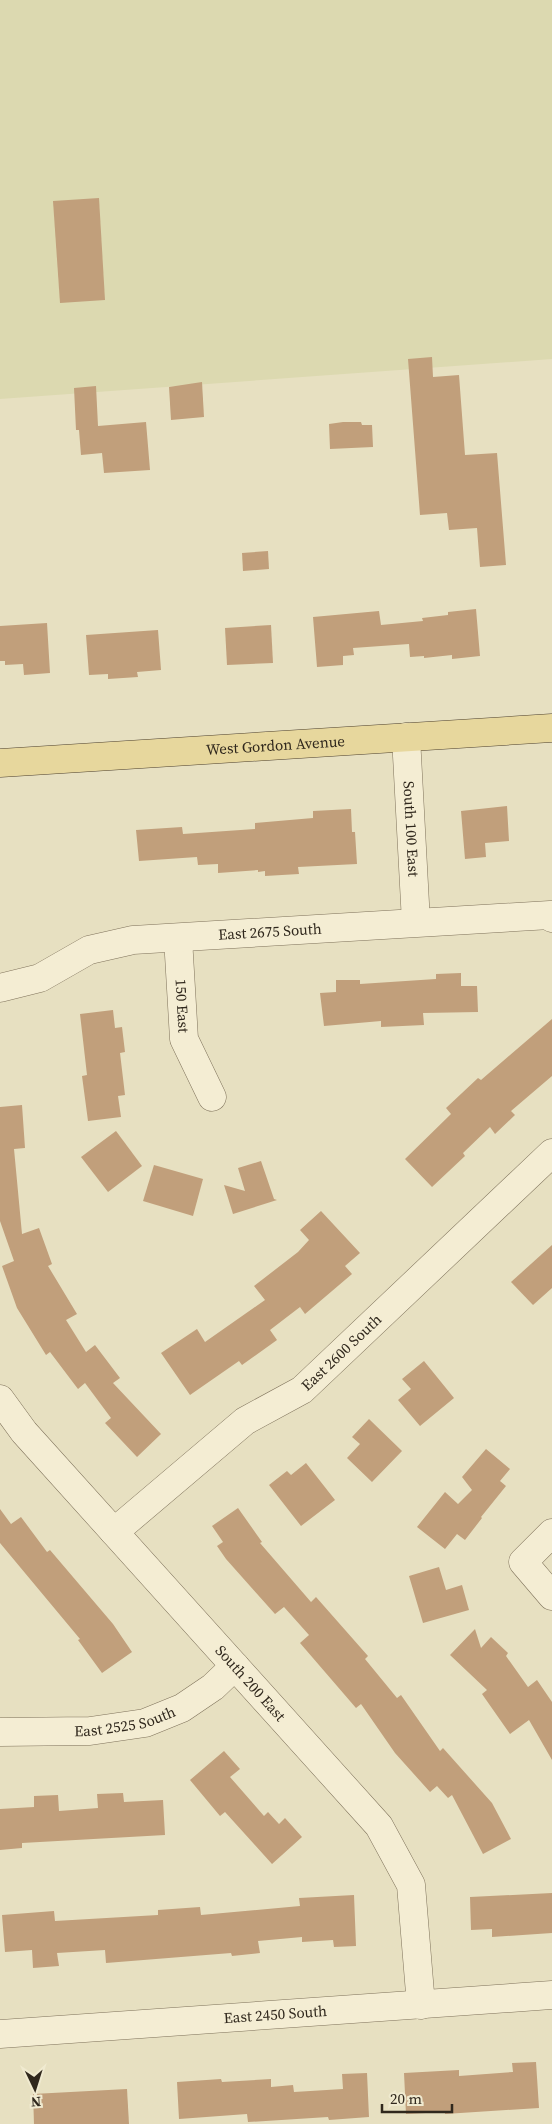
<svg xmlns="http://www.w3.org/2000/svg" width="552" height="2124" viewBox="0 0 552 2124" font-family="'Source Serif 4',serif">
  <rect width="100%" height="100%" fill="#e7e0c1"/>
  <path fill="#dcd9b0" d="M 0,0 L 552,0 L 552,359 L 0,399 Z"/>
  <g fill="#c19f7b">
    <path d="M 99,198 L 105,300 L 60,303 L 53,201 Z"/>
    <path d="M 432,357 L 433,377 L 459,375 L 465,455 L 497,453 L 506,565 L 480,567 L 477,528 L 449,530 L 447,513 L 420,515 L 408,359 Z"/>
    <path d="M 202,382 L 204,417 L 171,420 L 169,387 Z"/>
    <path d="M 96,386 L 98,426 L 146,422 L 150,470 L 104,473 L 102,453 L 81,455 L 79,430 L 76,430 L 74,388 Z"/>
    <path d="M 343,422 L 361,422 L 362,425 L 372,425 L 373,447 L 330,449 L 329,424 Z"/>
    <path d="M 268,551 L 269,569 L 243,571 L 242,553 Z"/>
    <path d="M 476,609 L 480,656 L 452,659 L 452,655 L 424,658 L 424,656 L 410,657 L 409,644 L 353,648 L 354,655 L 343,656 L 343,665 L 317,667 L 313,617 L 379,611 L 381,625 L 423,621 L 422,618 L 448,615 L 448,612 Z"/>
    <path d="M 47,623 L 50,673 L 24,675 L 23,664 L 5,665 L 5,661 L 0,661 L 0,626 Z"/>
    <path d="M 271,625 L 273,663 L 227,665 L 225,628 Z"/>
    <path d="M 158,630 L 161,670 L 137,672 L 138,677 L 108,679 L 108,674 L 89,675 L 86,635 Z"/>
    <path d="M 507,806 L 509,841 L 485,843 L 486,857 L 465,859 L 461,811 Z"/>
    <path d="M 351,809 L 352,832 L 355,832 L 357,864 L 298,867 L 299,874 L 265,876 L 265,871 L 258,872 L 258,870 L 218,873 L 218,864 L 198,865 L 197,857 L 139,861 L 136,830 L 182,827 L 183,834 L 255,829 L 255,823 L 313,818 L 313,811 Z"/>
    <path d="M 461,973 L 461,986 L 477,986 L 478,1012 L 423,1013 L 424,1025 L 381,1027 L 381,1021 L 324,1026 L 320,993 L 336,992 L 336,980 L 360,980 L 360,984 L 436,979 L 436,974 Z"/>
    <path d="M 113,1010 L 115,1028 L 122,1027 L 125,1052 L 120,1053 L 125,1095 L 118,1096 L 121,1117 L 88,1121 L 82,1076 L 87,1075 L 80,1014 Z"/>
    <path d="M 552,1019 L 552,1076 L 511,1111 L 515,1115 L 495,1134 L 490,1127 L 463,1153 L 465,1156 L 432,1187 L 405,1159 L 451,1114 L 446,1108 L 478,1078 L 481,1080 Z"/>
    <path d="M 22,1105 L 25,1148 L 14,1149 L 22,1234 L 39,1228 L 52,1264 L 48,1266 L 77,1314 L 66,1320 L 86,1352 L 95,1345 L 120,1378 L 113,1383 L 161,1434 L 137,1457 L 105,1423 L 111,1418 L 85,1383 L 78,1389 L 50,1352 L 46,1355 L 17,1308 L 2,1266 L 14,1261 L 0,1221 L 0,1107 Z"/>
    <path d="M 116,1131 L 142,1166 L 108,1192 L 81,1157 Z"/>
    <path d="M 261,1161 L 274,1199 L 277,1200 L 233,1214 L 224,1185 L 245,1191 L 238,1168 Z"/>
    <path d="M 154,1165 L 203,1179 L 193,1216 L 143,1201 Z"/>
    <path d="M 321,1211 L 360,1253 L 345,1266 L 352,1274 L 305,1314 L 300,1307 L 270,1330 L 277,1340 L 242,1365 L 239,1361 L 190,1395 L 161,1353 L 197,1329 L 205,1342 L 265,1300 L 254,1286 L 298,1252 L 309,1240 L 300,1230 Z"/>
    <path d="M 552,1245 L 552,1288 L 533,1305 L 511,1282 Z"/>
    <path d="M 424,1361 L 454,1398 L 420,1426 L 398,1400 L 411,1389 L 402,1379 Z"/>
    <path d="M 369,1419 L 402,1451 L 372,1482 L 347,1458 L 360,1444 L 352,1437 Z"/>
    <path d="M 486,1449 L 510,1469 L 500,1481 L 506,1486 L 481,1517 L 482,1518 L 465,1540 L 457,1534 L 445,1549 L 417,1527 L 445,1492 L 458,1504 L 472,1490 L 462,1477 Z"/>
    <path d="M 306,1463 L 335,1500 L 301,1526 L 269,1485 L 287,1471 L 291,1475 Z"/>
    <path d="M 238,1508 L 262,1542 L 260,1543 L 311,1602 L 316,1597 L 368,1656 L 365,1659 L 397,1698 L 401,1695 L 440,1751 L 443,1748 L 492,1803 L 511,1839 L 483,1854 L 452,1795 L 448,1798 L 437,1786 L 430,1792 L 395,1753 L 361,1704 L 356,1708 L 300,1643 L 309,1635 L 284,1607 L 275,1614 L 226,1559 L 217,1546 L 223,1542 L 212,1526 Z"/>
    <path d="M 0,1509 L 11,1524 L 21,1517 L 47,1552 L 50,1550 L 113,1624 L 132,1652 L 102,1673 L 78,1640 L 80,1639 L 0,1543 Z"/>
    <path d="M 439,1567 L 446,1590 L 462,1585 L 469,1610 L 423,1623 L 409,1576 Z"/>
    <path d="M 475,1629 L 481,1648 L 491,1637 L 508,1653 L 506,1656 L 528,1687 L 537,1680 L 552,1702 L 552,1760 L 529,1720 L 510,1734 L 482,1694 L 487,1690 L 450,1655 Z"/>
    <path d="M 224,1751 L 240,1769 L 230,1777 L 264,1816 L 268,1812 L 279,1824 L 285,1818 L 302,1837 L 272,1864 L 225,1812 L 220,1816 L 190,1780 Z"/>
    <path d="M 123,1793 L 124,1802 L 163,1800 L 165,1835 L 22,1843 L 22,1848 L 0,1850 L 0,1809 L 34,1807 L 34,1796 L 58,1795 L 59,1811 L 98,1808 L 97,1794 Z"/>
    <path d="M 552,1893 L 552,1933 L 492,1937 L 492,1929 L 471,1930 L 470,1897 Z"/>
    <path d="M 354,1895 L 356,1946 L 334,1947 L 333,1940 L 302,1942 L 302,1937 L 258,1941 L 260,1953 L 232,1956 L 231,1953 L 106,1963 L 105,1950 L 57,1953 L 59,1966 L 33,1968 L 32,1950 L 5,1952 L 2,1915 L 54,1911 L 55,1921 L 158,1915 L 158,1910 L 200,1907 L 201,1915 L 300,1906 L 299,1898 Z"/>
    <path d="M 536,2062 L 539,2108 L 445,2114 L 445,2112 L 406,2114 L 404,2073 L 459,2070 L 459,2076 L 513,2072 L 512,2063 Z"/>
    <path d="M 367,2073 L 369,2117 L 329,2120 L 328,2117 L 248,2122 L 247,2114 L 179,2119 L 177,2082 L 221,2079 L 222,2082 L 271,2079 L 271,2087 L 293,2085 L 294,2092 L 343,2089 L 342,2074 Z"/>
    <path d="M 127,2089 L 129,2124 L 34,2124 L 33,2094 Z"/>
  </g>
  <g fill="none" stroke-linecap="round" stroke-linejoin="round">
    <g stroke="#7f725b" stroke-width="29">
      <g id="minor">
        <path id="s1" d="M 406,737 L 416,922"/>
        <path id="s2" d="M 178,938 L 184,1039 L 212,1097"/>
        <path id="s3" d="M 0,988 L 40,978 L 89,950 L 133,940 L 550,915 L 552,918"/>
        <path id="s4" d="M 0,1399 L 24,1432 L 379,1826 L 411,1885 L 421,2005"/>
        <path id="s5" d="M 114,1532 L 245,1421 L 302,1390 L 552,1153"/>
        <path d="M 552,1533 L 523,1562 L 552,1596"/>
        <path id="s6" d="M 0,1732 L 90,1731 L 145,1723 L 182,1708 L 213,1687 L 235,1666"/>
        <path id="s7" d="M 0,2034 L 552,1995"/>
      </g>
    </g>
    <g stroke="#4d402f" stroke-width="29">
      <g id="major">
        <path id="s8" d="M 0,763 L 552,728"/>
      </g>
    </g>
    <use href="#minor" stroke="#f4edd3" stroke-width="28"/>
    <use href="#major" stroke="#e7d79d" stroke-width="28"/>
  </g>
  <g text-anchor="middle" stroke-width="4" stroke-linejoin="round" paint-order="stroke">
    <g font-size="15" fill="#30281d" stroke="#f0ead0">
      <text dy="5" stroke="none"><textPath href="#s8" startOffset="276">West Gordon Avenue</textPath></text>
      <text dy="5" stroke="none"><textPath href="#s1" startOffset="92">South 100 East</textPath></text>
      <text dy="5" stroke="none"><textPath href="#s3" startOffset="280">East 2675 South</textPath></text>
      <text dy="5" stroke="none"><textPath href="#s2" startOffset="68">150 East</textPath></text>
      <text dy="5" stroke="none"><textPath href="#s5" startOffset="291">East 2600 South</textPath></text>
      <text dy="5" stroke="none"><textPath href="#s4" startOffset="379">South 200 East</textPath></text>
      <text dy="5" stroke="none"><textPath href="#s6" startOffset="126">East 2525 South</textPath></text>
      <text dy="5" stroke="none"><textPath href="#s7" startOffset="276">East 2450 South</textPath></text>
    </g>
  </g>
  <g transform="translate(35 2089) rotate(176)" stroke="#f0ead0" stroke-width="4" paint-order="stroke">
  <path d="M0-4L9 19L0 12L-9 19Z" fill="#30281d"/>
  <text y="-8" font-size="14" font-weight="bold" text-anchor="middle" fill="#30281d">N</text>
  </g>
  <path d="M382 2104v8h70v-8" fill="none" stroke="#30281d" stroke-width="2.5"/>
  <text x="390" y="2104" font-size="15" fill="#30281d" stroke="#f0ead0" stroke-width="4" paint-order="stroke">20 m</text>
</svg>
